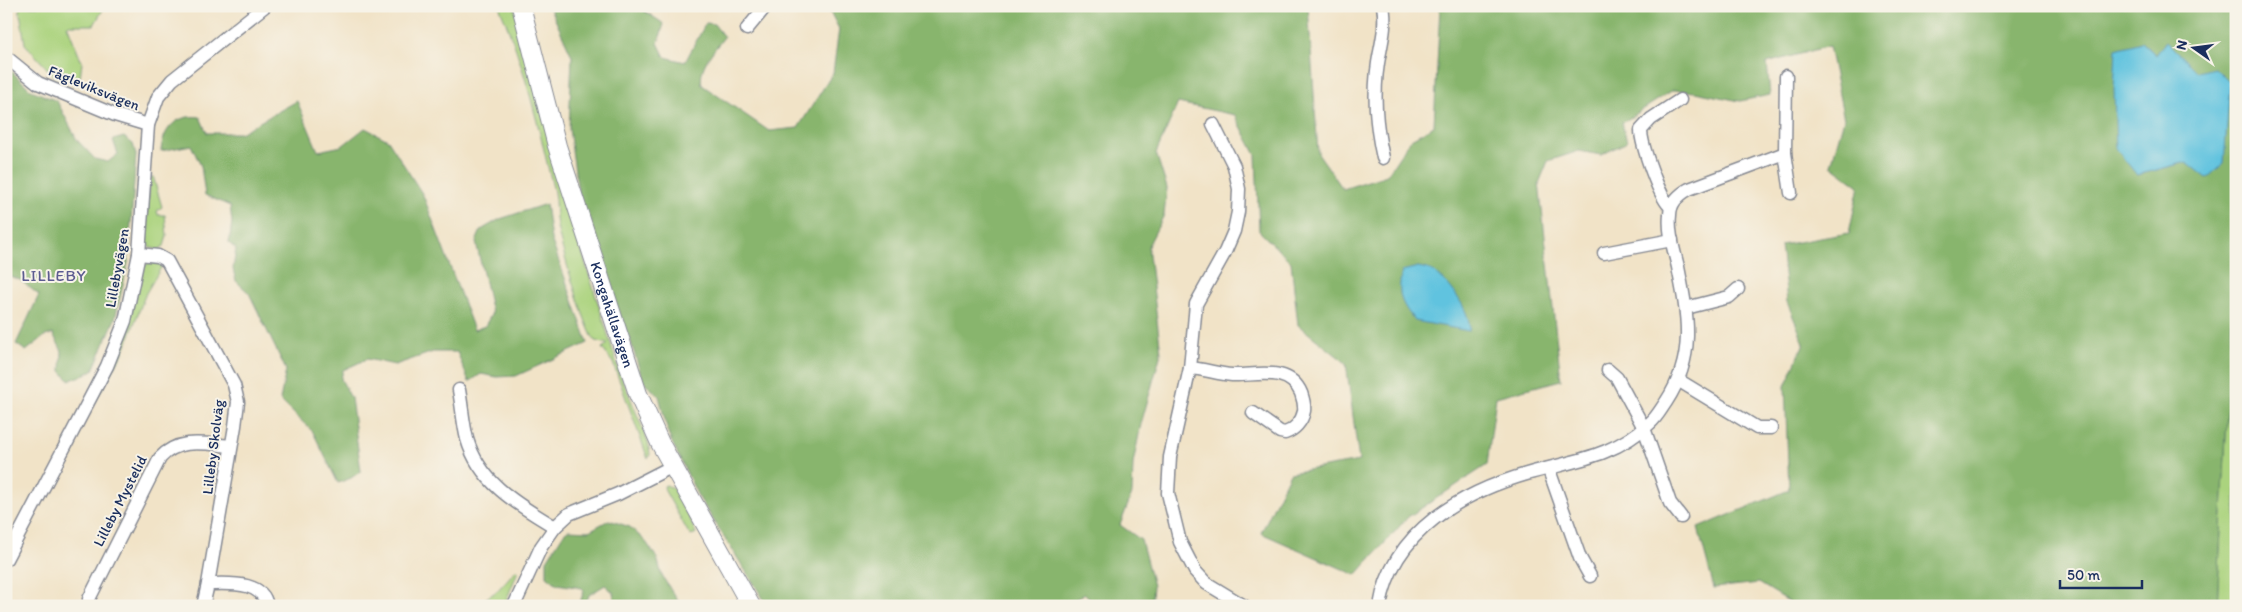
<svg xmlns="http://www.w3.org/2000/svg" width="2242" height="612" viewBox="0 0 2242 612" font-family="Itim,sans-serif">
  <rect width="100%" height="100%" fill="#f7f3e8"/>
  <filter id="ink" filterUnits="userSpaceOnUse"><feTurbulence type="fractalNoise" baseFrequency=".02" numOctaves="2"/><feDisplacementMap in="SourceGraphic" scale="10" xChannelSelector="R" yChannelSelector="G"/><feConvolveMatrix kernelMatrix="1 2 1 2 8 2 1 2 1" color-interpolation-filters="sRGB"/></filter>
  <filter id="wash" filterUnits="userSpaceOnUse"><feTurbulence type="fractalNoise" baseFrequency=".0096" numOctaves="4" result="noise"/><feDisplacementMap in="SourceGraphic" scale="20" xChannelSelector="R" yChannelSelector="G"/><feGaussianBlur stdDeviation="1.12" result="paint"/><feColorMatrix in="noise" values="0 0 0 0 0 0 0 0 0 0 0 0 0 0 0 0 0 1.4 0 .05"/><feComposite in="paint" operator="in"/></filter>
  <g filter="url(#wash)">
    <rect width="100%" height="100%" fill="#f1e3c7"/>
    <g fill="#abd37e" stroke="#63816e">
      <path d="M 19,6 L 105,6 L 94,25 L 67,25 L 82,63 L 79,85 L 54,76 L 25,44 Z"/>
      <path d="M 499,6 L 514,6 L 570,214 L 619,370 L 648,442 L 650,454 L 648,459 L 613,363 L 602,348 L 608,344 L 595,341 C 585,328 560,244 557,226 C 555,214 556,203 554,192 C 539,130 525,64 499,6 Z"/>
      <path d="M 153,176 L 162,207 L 157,211 L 158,215 L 165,215 L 167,236 L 164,246 L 158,250 L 149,247 L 145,242 L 150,179 Z"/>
      <path d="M 2236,246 L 2236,606 L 2217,606 Z"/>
      <path d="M 148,263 L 158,263 L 162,266 L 146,293 L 123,353 L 95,401 L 141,269 Z"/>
      <path d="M 666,485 C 685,492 688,517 696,533 L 691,536 L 688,532 L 665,491 L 664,486 Z"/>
      <path d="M 516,570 L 518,571 L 504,606 L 476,605 L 497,591 Z"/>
    </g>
    <g fill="#88b56d" stroke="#527266" fill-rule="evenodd">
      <path d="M 549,6 L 637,6 L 664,24 L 658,43 L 665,57 L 685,62 L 706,23 L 714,24 L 724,37 C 714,51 698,66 702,85 L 769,131 L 798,128 L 833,73 L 839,29 L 827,6 L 1308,6 L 1318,153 L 1343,189 L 1387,175 L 1411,139 L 1434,126 L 1440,6 L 2236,6 L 2236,246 L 2217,606 L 1790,606 L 1790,602 L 1759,583 L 1714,588 L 1698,528 L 1789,490 L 1785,386 L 1804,343 L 1787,302 L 1781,245 L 1849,233 L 1859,186 L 1831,165 L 1844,119 L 1829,46 L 1767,63 L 1770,95 L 1740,101 L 1695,92 L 1673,90 L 1622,123 L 1627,142 L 1601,155 L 1579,151 L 1548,161 L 1539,183 L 1561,380 L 1496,397 L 1487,465 L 1408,517 L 1356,575 L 1261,533 L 1290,473 L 1359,461 L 1346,363 L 1298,325 L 1291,262 L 1259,231 L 1256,155 L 1235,115 L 1178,103 L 1156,153 L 1167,188 L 1164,215 L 1148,246 L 1161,353 L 1141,424 L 1133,464 L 1132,494 L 1120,525 L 1141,540 L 1153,586 L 1151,606 L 1099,606 L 1085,594 L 1063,606 L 768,606 L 698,496 L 669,436 L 659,396 L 643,381 L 630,339 L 612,308 L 578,192 L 569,129 L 572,56 ZM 2166,41 L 2197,72 L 2187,162 L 2137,175 L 2142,42 L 2156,55 Z"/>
      <path d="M 6,66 L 31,90 L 57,101 L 77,140 L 95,159 L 108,162 L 118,154 L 113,140 L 124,137 L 133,144 L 136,155 L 128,263 L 115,319 L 93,370 L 82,376 L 69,380 L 61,371 L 62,351 L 53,334 L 45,336 L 26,351 L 16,344 L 39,295 L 20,280 L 6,275 Z"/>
      <path d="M 297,101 L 318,151 L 342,146 L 365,128 L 388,140 L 423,195 L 474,330 L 485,326 L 492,313 L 476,242 L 481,230 L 500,219 L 546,204 L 551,239 L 588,343 L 516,376 L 497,377 L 481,374 L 469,382 L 457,352 L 433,352 L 395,365 L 367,359 L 343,370 L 341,379 L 351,398 L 361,471 L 351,478 L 338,483 L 313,432 L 280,400 L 286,370 L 249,293 L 236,281 L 233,269 L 236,249 L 229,243 L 232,222 L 230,206 L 205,195 L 201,166 L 191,145 L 161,151 C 163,128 177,114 200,117 L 207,133 L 240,133 Z"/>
      <path d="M 609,520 L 630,527 L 646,542 L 657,558 L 662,576 L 681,606 L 615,606 L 613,592 L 605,585 L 589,595 L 585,606 L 579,606 L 584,590 L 582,588 L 557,584 L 547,576 L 547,560 L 564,533 L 568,530 L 589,531 Z"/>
    </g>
    <g fill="#61c3df" stroke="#3e799e">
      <path d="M 2166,41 L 2197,72 L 2215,68 L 2230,83 L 2224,163 L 2207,178 L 2187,162 L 2137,175 L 2116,149 L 2114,89 L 2116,49 L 2142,42 L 2156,55 Z"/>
      <path d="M 1418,267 C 1423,268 1430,269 1434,272 C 1448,280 1473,314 1469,331 L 1415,321 C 1400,302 1397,294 1402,271 Z"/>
    </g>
  </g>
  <g filter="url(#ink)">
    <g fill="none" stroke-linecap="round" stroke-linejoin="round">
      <g stroke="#868992" stroke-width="15">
        <g id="street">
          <path d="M 747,29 L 766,6"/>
          <path d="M 6,57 L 38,83 L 115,115 L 148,125"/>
          <path d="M 1786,76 L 1785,153 L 1791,193"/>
          <path d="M 1213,124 L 1234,166 L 1239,189 L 1238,212 L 1234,231 L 1225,252 L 1196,304 L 1190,368 L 1170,457 L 1168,493 L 1180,542 L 1195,571 L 1206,583 L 1244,606"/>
          <path d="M 1383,158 C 1376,127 1373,95 1378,63 C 1381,44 1387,26 1383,6"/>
          <path d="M 1671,207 C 1660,200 1641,144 1641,130 L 1651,119 L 1680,100"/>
          <path d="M 1604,253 L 1672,240"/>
          <path d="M 139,254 L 158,256 L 167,261 L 234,385 L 238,402 L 235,426 L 208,584 C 228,584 263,580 267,606"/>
          <path d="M 1686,308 L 1729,297 L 1738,289"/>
          <path d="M 1190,368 C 1204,369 1218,374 1232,375 C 1256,376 1289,365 1301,393 C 1303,399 1305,404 1304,411 C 1302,422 1294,430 1285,433 L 1280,432 L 1253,413"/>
          <path d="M 1608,370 L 1617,378 L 1644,428 L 1670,503 L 1681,517"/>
          <path d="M 1678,380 L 1757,428 L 1771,428"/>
          <path d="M 459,390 C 462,406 463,424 467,439 C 480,484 519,505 555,527"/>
          <path d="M 1549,470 L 1580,558 L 1590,576"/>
          <path d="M 6,559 L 107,366 L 125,321 L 139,254 L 148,125 L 158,97 L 172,80 L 265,6"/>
          <path d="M 89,599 L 160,458 C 179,437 205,444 231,446"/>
          <path d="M 203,606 L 208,584"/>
          <path d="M 514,606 L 541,547 L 555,527 L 569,514 L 618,494 L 673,466"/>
          <path d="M 1380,606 C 1392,531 1463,492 1530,473 C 1576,460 1613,457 1650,423 C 1657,417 1661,409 1666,402 C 1696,356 1688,317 1678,267 C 1674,250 1668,232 1670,215 C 1670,203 1680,194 1689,189 L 1785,153"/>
        </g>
      </g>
      <g stroke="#868992" stroke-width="20">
        <g id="secondary">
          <path id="s1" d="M 521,6 L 557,146 L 638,394 L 660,443 L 751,606"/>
        </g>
      </g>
      <use href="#street" stroke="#fff" stroke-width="12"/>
      <use href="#secondary" stroke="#fff" stroke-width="18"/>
    </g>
  </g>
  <g text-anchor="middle" stroke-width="4" stroke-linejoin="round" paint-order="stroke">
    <g font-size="15" fill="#1b2f5e" stroke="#f7f3e8">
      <text transform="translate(94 88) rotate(22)" y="5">Fågleviksvägen</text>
      <text transform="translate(117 268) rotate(-80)" y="5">Lillebyvägen</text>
      <text dy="5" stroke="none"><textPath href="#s1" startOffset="322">Kongahällavägen</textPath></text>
      <text transform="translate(213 447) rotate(-83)" y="5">Lilleby Skolväg</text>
      <text transform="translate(120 501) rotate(-63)" y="5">Lilleby Mystelid</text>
    </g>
    <g font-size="16" letter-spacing="1" fill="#5d5c91" stroke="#f7f3e8">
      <text x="54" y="281">LILLEBY</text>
    </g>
  </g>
  <rect width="2242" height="612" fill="none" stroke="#f7f3e8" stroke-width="25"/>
  <g transform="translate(2194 48) rotate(284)" stroke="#f7f3e8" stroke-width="4" paint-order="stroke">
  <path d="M0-4L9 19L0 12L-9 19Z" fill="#1b2f5e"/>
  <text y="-8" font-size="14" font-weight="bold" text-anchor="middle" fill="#1b2f5e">N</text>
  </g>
  <path d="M2060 580v8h82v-8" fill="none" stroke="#1b2f5e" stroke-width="2.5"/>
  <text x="2067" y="580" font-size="15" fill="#1b2f5e" stroke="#f7f3e8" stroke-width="4" paint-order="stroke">50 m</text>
</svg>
